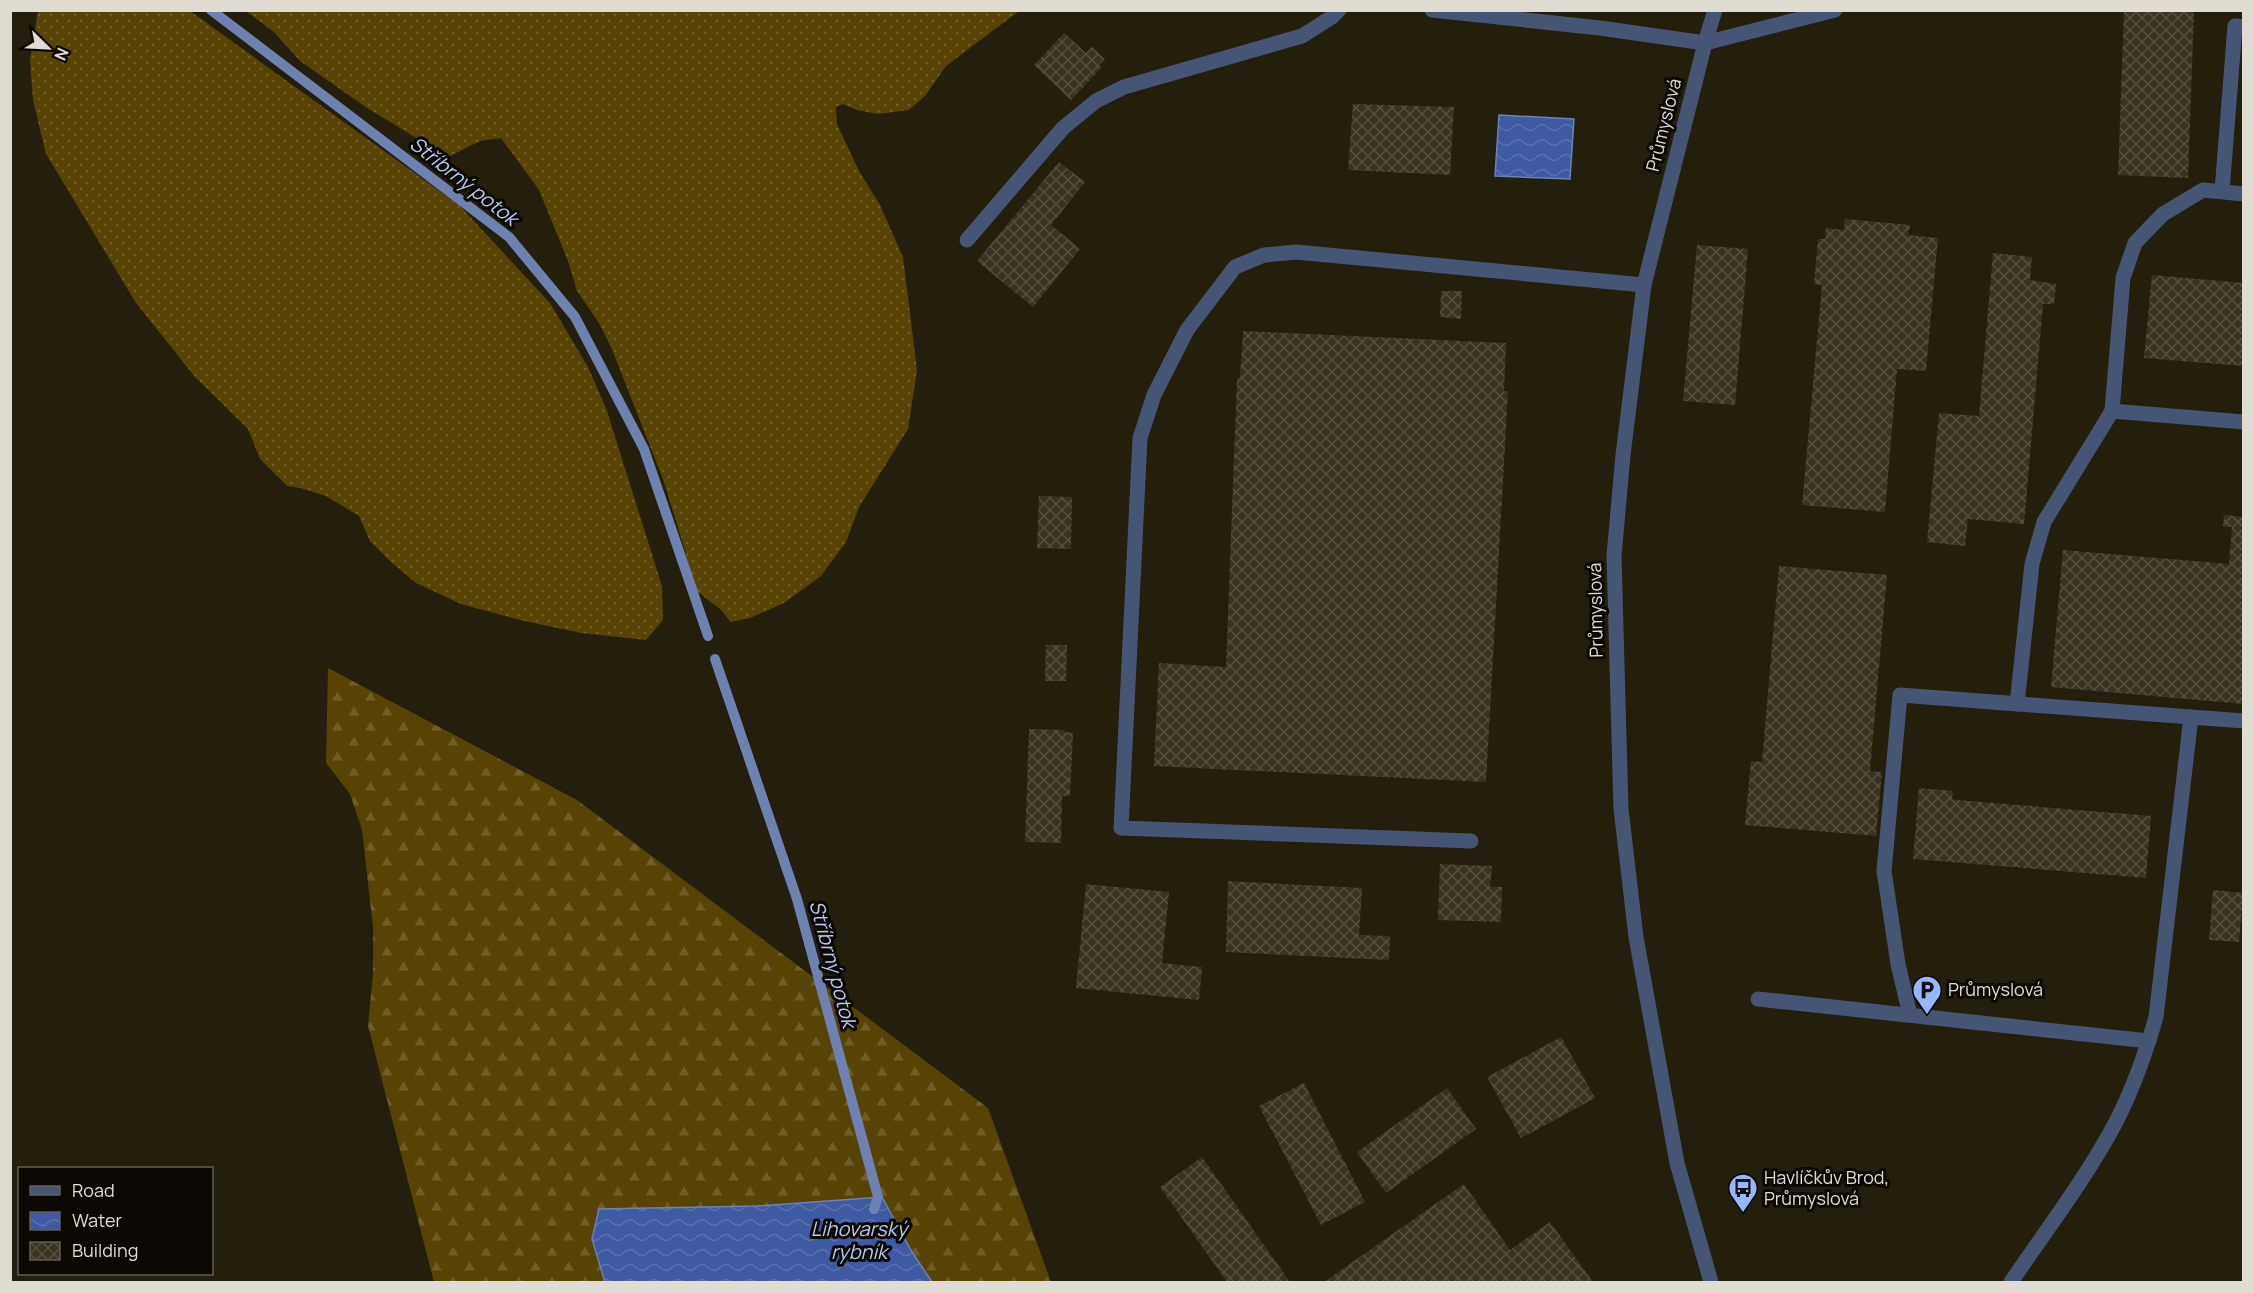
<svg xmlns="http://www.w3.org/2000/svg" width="2254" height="1293" viewBox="0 0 2254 1293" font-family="Manrope,sans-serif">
  <defs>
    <pattern id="grass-dots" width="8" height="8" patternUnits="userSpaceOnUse" patternTransform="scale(1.5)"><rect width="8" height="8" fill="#574405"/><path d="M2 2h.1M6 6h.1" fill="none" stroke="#6f5e28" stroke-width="1.8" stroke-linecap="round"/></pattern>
    <pattern id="forest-firs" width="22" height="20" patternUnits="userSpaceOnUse" patternTransform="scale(1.5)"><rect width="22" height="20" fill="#574405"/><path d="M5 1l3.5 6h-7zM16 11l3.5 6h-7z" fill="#6f5e28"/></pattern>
    <pattern id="water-waves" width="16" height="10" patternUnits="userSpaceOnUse" patternTransform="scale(1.5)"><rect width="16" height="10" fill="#3e5aa3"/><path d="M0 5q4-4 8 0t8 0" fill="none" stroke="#5a71af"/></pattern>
    <pattern id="building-cross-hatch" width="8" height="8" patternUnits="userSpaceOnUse" patternTransform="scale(1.5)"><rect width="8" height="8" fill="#3a3321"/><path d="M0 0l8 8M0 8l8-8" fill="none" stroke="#565040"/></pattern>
  </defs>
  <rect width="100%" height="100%" fill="#241e0d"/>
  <g fill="url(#grass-dots)">
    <path d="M 892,10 L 1019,11 L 946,66 L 925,96 L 909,110 L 878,114 L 857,110 L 843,104 L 836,107 L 837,124 L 859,171 L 880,205 L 903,257 L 917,370 L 908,429 L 859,507 L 846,542 L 821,576 L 784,603 L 750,618 L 731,622 L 720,609 L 694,589 L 685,550 L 663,479 L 611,347 L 599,323 L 577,291 L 568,261 L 539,190 L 501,138 L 480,141 L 448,157 L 367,108 L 300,61 L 274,32 L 246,11 Z"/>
    <path d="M 38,11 L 190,11 L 459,205 L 550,303 L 588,367 L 606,408 L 662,586 L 663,620 L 646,640 L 581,633 L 520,620 L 461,604 L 416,583 L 391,562 L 370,541 L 359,516 L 326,496 L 300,488 L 287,486 L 260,459 L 248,429 L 195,377 L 136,303 L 46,154 L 33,100 L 30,60 Z"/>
  </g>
  <path fill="url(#forest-firs)" d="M 328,668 L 577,800 L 988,1108 L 1051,1282 L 932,1282 L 912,1252 L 882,1197 L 757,1206 L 592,1239 L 605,1282 L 434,1282 L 368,1026 L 373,974 L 373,927 L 362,830 L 350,794 L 326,763 Z"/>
  <g fill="url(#water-waves)" stroke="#6f81b1" stroke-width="1.5">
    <path d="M 1499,115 L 1574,119 L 1570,179 L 1495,176 Z"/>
    <path d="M 882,1197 L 912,1252 L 932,1282 L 605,1282 L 592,1239 L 599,1209 L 757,1206 Z"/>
  </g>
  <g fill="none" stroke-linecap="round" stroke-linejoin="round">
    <g stroke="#6f81b1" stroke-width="10">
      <path d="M 211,10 L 509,237 L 575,317 L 644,449 L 708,636"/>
      <path d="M 715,659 L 797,899 L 878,1197 L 874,1209"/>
    </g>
  </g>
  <g fill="url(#building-cross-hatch)">
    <path d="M 2124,10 L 2194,10 L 2188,178 L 2118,175 Z"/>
    <path d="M 1064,33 L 1086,53 L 1092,47 L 1105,59 L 1099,65 L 1101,68 L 1071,100 L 1034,65 Z"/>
    <path d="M 1353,104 L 1454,107 L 1450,175 L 1348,170 Z"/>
    <path d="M 1059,162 L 1085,182 L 1051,225 L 1080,249 L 1033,307 L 977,261 Z"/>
    <path d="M 1845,219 L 1910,225 L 1908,235 L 1938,238 L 1926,371 L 1897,369 L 1885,512 L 1802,505 L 1822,285 L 1814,284 L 1818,239 L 1825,239 L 1826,228 L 1844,230 Z"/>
    <path d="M 1697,245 L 1748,249 L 1735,405 L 1683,401 Z"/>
    <path d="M 1993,253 L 2032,257 L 2030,280 L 2056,284 L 2054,304 L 2043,304 L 2024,524 L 1968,519 L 1965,546 L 1927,542 L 1939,413 L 1979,416 Z"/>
    <path d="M 2152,275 L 2244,283 L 2244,366 L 2144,358 Z"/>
    <path d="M 1441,291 L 1462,291 L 1461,319 L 1440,317 Z"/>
    <path d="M 1243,331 L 1506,343 L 1504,391 L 1508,392 L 1486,782 L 1154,766 L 1159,663 L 1226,667 L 1237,378 L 1240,378 Z"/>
    <path d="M 1039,496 L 1072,497 L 1071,549 L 1037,548 Z"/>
    <path d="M 2224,515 L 2244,517 L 2244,704 L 2051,687 L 2063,550 L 2229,564 L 2232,527 L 2223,527 Z"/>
    <path d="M 1779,566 L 1887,575 L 1870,771 L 1882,772 L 1876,836 L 1745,825 L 1751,761 L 1762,762 Z"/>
    <path d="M 1046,645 L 1067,645 L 1066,681 L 1045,681 Z"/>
    <path d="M 1029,729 L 1065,730 L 1064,732 L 1073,733 L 1070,796 L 1062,796 L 1061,843 L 1025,842 Z"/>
    <path d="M 1919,788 L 1953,791 L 1952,799 L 1957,800 L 2151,816 L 2146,878 L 1913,859 Z"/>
    <path d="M 1440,864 L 1492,866 L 1490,887 L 1502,887 L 1501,922 L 1438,920 Z"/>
    <path d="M 1228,881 L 1362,888 L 1359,935 L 1390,936 L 1389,960 L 1226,952 Z"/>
    <path d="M 1086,884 L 1169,892 L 1162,963 L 1202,967 L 1199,1000 L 1076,988 Z"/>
    <path d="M 2213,890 L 2243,893 L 2239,942 L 2209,940 Z"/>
    <path d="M 1561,1037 L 1595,1098 L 1521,1138 L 1487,1077 Z"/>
    <path d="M 1304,1083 L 1365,1202 L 1321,1225 L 1259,1106 Z"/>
    <path d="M 1447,1088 L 1476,1129 L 1386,1193 L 1357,1152 Z"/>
    <path d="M 1202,1157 L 1290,1282 L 1227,1282 L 1160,1187 Z"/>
    <path d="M 1464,1184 L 1510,1250 L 1550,1222 L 1593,1282 L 1324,1282 Z"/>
  </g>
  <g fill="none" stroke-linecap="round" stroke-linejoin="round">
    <g stroke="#475574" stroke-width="15">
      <path d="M 1432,10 L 1600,28 L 1705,43 L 1835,10"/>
      <path d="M 2222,191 L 2235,26 L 2244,27"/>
      <path d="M 967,240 L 1063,128 L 1096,101 L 1124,87 L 1302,36 L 1332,17 L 1339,10"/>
      <path d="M 2112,411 L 2244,422"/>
      <path d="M 2017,704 L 2032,564 L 2044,522 L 2112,411 L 2123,278 L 2135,243 L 2163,214 L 2203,190 L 2244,194"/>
      <path d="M 1471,841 L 1121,828 L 1140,438 L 1154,395 L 1187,330 L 1235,267 L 1264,255 L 1296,252 L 1644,285"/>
      <path d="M 1758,999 L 2149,1041"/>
      <path d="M 1910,1015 L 1898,964 L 1884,871 L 1900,695 L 2244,721"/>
      <path d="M 1711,1282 L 1677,1163 L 1636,937 L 1621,809 L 1614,556 L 1623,455 L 1644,285 L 1705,43 L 1715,10"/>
      <path d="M 2011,1282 C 2047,1229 2087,1177 2117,1120 C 2133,1088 2146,1052 2156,1017 L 2191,717"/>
    </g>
  </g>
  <defs>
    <g id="parking-pin" transform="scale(1.5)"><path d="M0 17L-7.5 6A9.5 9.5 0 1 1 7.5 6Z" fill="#97b6fd" stroke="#0b0803"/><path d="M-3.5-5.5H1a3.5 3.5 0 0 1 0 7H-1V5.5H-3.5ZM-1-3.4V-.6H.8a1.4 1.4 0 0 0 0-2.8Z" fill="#111"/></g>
    <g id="bus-pin" transform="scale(1.5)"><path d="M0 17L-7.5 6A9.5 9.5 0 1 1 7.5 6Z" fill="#97b6fd" stroke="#0b0803"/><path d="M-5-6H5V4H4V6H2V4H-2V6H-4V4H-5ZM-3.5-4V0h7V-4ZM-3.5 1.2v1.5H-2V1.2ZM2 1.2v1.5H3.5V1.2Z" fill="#111"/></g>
  </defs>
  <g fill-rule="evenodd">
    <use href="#parking-pin" x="1927" y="990"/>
    <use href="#bus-pin" x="1743" y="1188"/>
  </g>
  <g text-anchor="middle" stroke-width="6" stroke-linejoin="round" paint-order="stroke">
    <g font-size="18" fill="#e0dcd1" stroke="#0b0803">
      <text transform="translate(1664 125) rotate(-76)" y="6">Průmyslová</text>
      <text transform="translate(1596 610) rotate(-91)" y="6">Průmyslová</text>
    </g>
    <g font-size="18" fill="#e0dcd1" stroke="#0b0803" text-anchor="start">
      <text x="1948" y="996">Průmyslová</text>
      <text x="1764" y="1184">Havlíčkův Brod,<tspan x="1764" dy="21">Průmyslová</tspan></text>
    </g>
    <g font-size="20" font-style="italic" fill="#b8caf3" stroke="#0b0803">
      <text transform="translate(464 181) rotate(38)" y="7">Stříbrný potok</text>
      <text transform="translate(833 964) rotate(75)" y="7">Stříbrný potok</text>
      <text x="859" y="1236">Lihovarský<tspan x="859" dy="23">rybník</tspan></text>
    </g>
  </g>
  <rect width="2254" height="1293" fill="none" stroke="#e0dcd1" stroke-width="24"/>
  <rect x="18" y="1167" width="195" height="108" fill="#0b0803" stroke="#605d55" stroke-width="1.5"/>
  <rect x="30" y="1186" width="30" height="9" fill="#475574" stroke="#605d55" stroke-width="1.5"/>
  <text x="72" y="1197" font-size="18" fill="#e0dcd1">Road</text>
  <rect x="30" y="1212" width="30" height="18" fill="url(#water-waves)" stroke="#605d55" stroke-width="1.5"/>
  <text x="72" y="1227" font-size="18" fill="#e0dcd1">Water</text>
  <rect x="30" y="1242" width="30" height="18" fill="url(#building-cross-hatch)" stroke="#605d55" stroke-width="1.5"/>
  <text x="72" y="1257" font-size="18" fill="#e0dcd1">Building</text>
  <g transform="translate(48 48) rotate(114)" stroke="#0b0803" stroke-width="4.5" paint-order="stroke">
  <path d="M0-4.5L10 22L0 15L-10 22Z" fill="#e0dcd1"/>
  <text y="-9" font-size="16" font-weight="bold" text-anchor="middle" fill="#e0dcd1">N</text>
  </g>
</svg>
